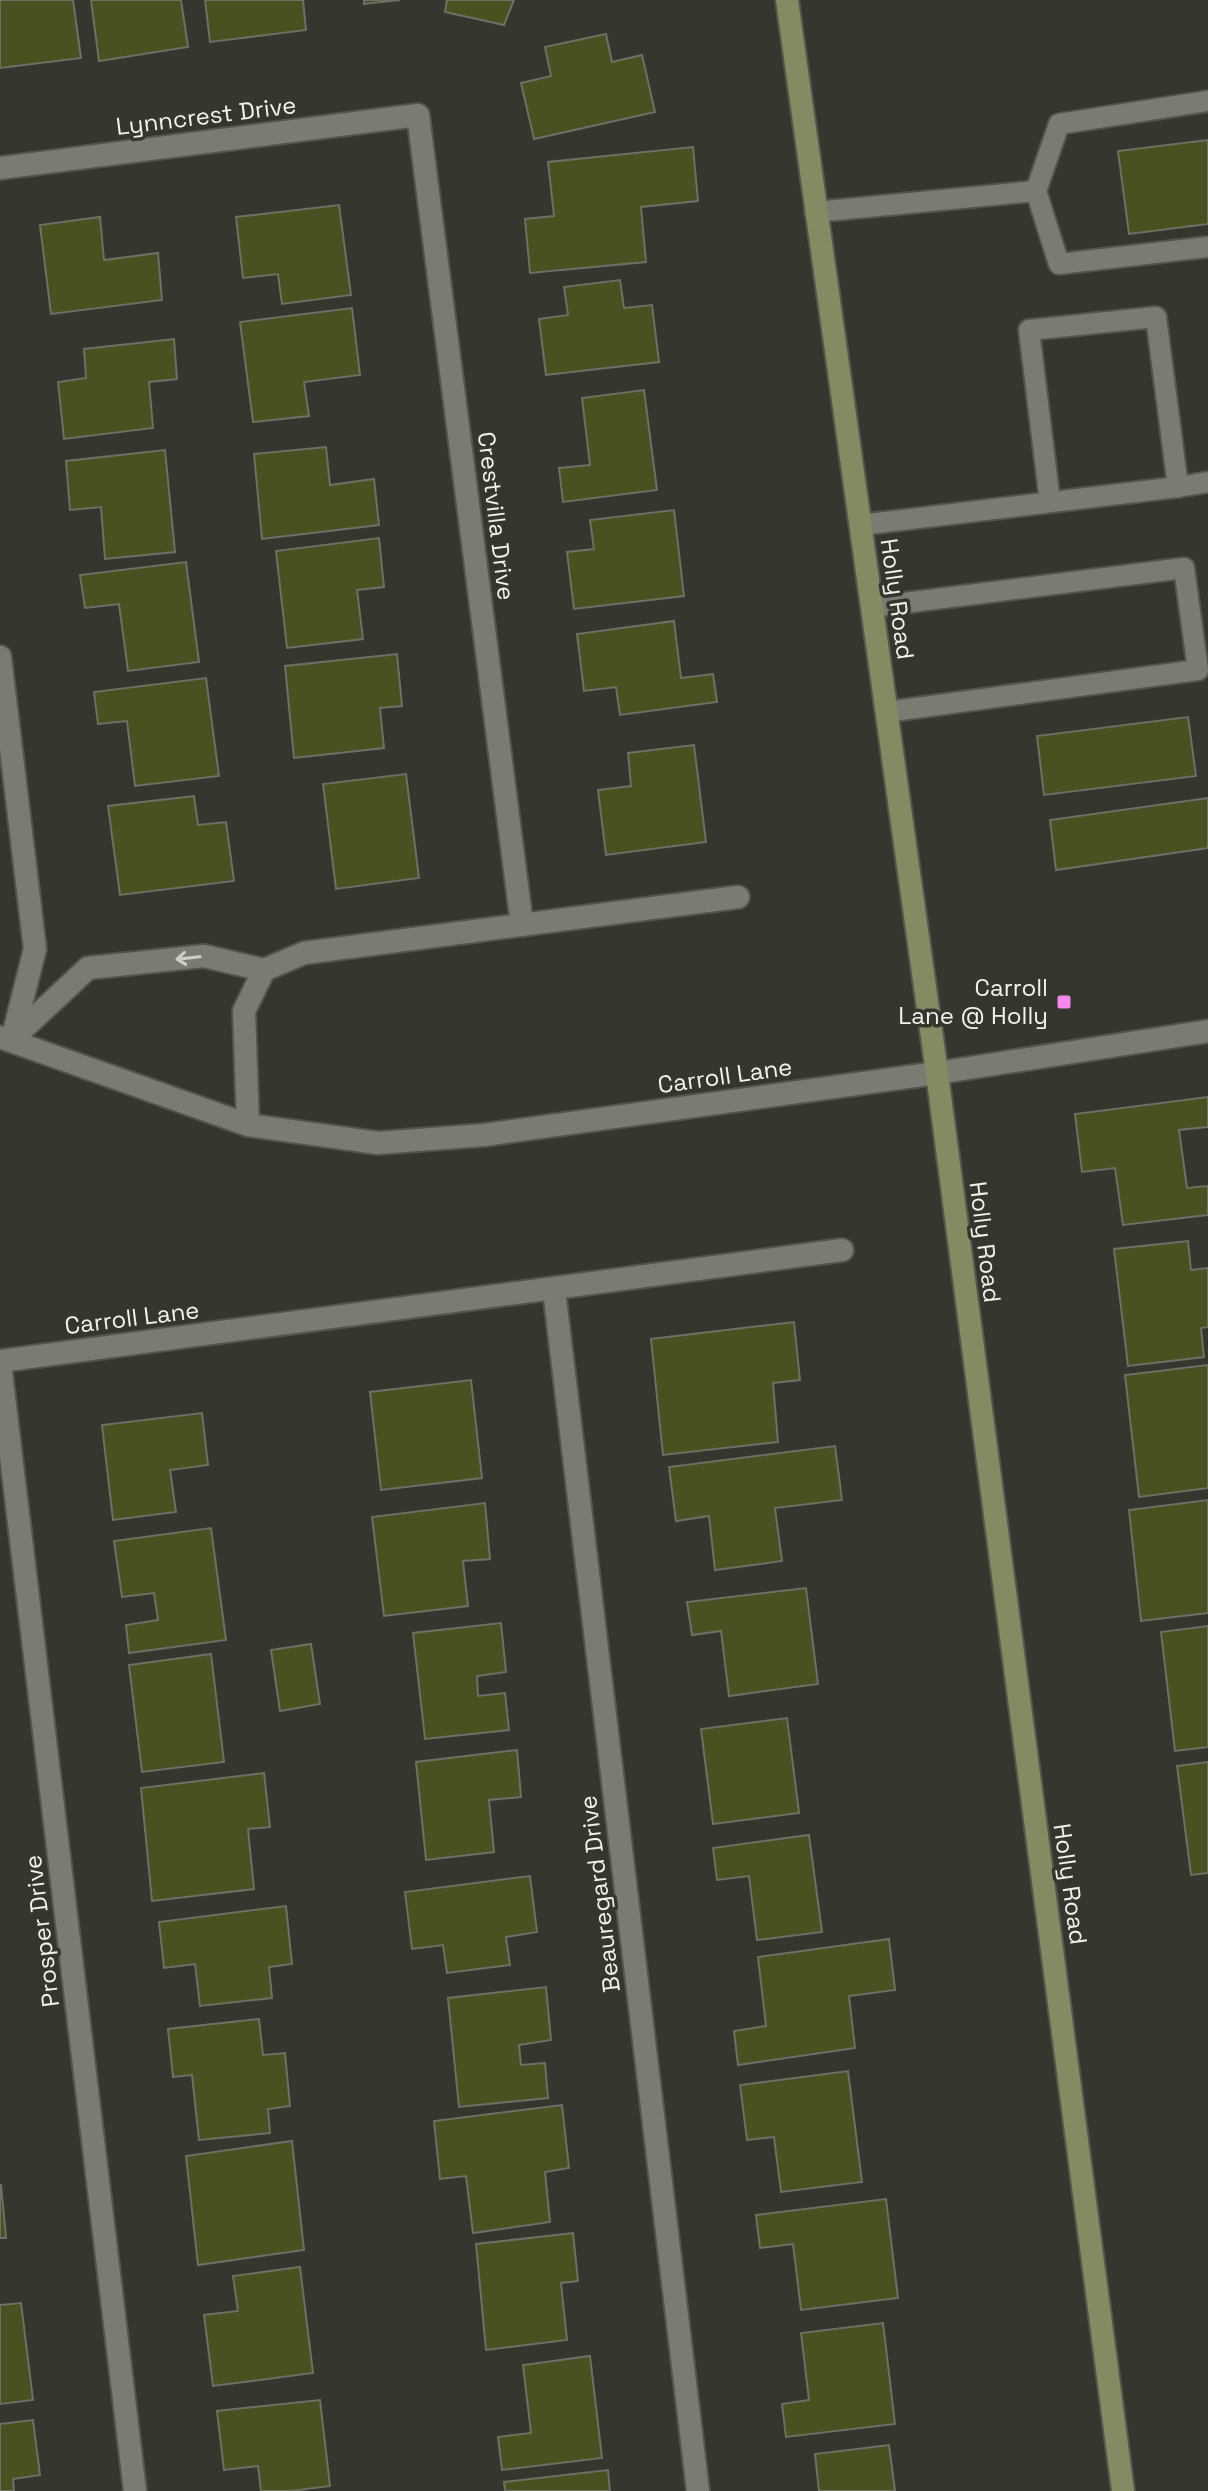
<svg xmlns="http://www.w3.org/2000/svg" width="1208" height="2491" viewBox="0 0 1208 2491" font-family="'Space Grotesk',sans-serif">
  <rect width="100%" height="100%" fill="#34372d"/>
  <g fill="#475220" stroke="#6d7065" stroke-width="2">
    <path d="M 0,0 L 73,0 L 81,58 L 0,68 Z"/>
    <path d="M 91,0 L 181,0 L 188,47 L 99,61 Z"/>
    <path d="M 205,0 L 303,0 L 306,30 L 210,42 Z"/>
    <path d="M 364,0 L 400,0 L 364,4 Z"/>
    <path d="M 447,0 L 514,0 L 504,25 L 445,12 Z"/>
    <path d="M 606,34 L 612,62 L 642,55 L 655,112 L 534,139 L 521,83 L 551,76 L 545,47 Z"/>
    <path d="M 1208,140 L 1208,224 L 1129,234 L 1118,151 Z"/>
    <path d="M 693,147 L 698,201 L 641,207 L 646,262 L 530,273 L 525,219 L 554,216 L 548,162 Z"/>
    <path d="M 339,205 L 351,295 L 282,304 L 278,274 L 243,278 L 236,217 Z"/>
    <path d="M 100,217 L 104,260 L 158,253 L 162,300 L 51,314 L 40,225 Z"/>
    <path d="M 620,280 L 624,308 L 652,305 L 659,362 L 546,375 L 539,319 L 568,315 L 564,287 Z"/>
    <path d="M 352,308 L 360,375 L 304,382 L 309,416 L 253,422 L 240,322 Z"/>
    <path d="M 174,339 L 177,379 L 149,382 L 153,428 L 64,439 L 58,382 L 86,378 L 84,349 Z"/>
    <path d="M 644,390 L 657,490 L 563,502 L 559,468 L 590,465 L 582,398 Z"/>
    <path d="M 326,447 L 330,485 L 374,479 L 379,525 L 262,539 L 254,454 Z"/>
    <path d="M 165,450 L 175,552 L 105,559 L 101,507 L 70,510 L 66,461 Z"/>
    <path d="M 674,510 L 684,596 L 574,609 L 567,552 L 594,549 L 590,520 Z"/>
    <path d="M 379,538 L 384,587 L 357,590 L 363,639 L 287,648 L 276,551 Z"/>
    <path d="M 186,562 L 199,662 L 128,671 L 119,604 L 85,608 L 80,575 Z"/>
    <path d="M 674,621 L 681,678 L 713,674 L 717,702 L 620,715 L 616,687 L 584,691 L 577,634 Z"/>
    <path d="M 397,654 L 402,706 L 380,708 L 384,748 L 294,758 L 285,666 Z"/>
    <path d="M 206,678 L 219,776 L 135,786 L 127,721 L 98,724 L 94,692 Z"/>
    <path d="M 1188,717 L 1196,776 L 1044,795 L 1037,736 Z"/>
    <path d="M 694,745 L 706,842 L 606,855 L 598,790 L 631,786 L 628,753 Z"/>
    <path d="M 406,774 L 419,878 L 336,889 L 323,784 Z"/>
    <path d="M 194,796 L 198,825 L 226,822 L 234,881 L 120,895 L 108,806 Z"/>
    <path d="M 1208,798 L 1208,848 L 1056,870 L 1050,820 Z"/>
    <path d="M 1208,1097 L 1208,1127 L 1179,1130 L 1187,1188 L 1208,1186 L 1208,1215 L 1123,1225 L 1115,1168 L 1082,1172 L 1075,1114 Z"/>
    <path d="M 1188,1241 L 1191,1270 L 1208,1268 L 1208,1327 L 1201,1328 L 1204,1357 L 1128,1366 L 1114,1249 Z"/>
    <path d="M 794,1322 L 800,1380 L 773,1383 L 778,1442 L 663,1455 L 651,1339 Z"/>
    <path d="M 1208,1365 L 1208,1488 L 1139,1497 L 1125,1375 Z"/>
    <path d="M 471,1380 L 482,1478 L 381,1490 L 370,1392 Z"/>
    <path d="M 202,1413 L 208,1465 L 170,1470 L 176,1512 L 113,1520 L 102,1425 Z"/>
    <path d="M 835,1446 L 842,1500 L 775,1508 L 782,1561 L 715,1570 L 709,1516 L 676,1521 L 669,1467 Z"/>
    <path d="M 1208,1500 L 1208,1613 L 1141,1621 L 1129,1510 Z"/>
    <path d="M 485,1503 L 490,1559 L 463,1561 L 468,1606 L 384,1616 L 372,1517 Z"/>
    <path d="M 211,1528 L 226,1640 L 129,1653 L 126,1625 L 158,1620 L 154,1593 L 122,1597 L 114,1541 Z"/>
    <path d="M 806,1588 L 818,1684 L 729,1696 L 721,1631 L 692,1635 L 687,1602 Z"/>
    <path d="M 501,1623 L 506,1672 L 477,1676 L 478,1696 L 505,1693 L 509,1730 L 425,1739 L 413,1633 Z"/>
    <path d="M 1208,1626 L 1208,1747 L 1175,1751 L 1161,1632 Z"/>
    <path d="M 311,1644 L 320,1704 L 280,1711 L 271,1650 Z"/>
    <path d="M 211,1654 L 224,1762 L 142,1772 L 129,1665 Z"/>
    <path d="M 787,1718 L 799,1813 L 713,1824 L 701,1729 Z"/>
    <path d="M 517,1750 L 521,1797 L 489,1800 L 494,1852 L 426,1860 L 416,1762 Z"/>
    <path d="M 1208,1762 L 1208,1873 L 1191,1875 L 1177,1766 Z"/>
    <path d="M 264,1773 L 270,1827 L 248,1829 L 254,1889 L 152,1901 L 141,1788 Z"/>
    <path d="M 809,1835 L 822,1932 L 757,1940 L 749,1876 L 717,1880 L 713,1848 Z"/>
    <path d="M 530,1876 L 537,1932 L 506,1937 L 510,1965 L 447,1973 L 443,1945 L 412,1949 L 405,1892 Z"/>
    <path d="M 286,1906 L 292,1964 L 269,1967 L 272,1998 L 200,2006 L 195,1964 L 164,1968 L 159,1922 Z"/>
    <path d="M 889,1939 L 895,1990 L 849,1996 L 855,2048 L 738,2065 L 734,2031 L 766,2026 L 758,1957 Z"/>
    <path d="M 546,1987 L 551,2040 L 519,2045 L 521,2065 L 545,2063 L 548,2098 L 459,2107 L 448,1998 Z"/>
    <path d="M 259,2019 L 263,2055 L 285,2053 L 290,2106 L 268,2109 L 270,2133 L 199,2140 L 192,2075 L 173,2077 L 168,2029 Z"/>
    <path d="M 848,2071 L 862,2182 L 781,2192 L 774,2137 L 747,2140 L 740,2085 Z"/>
    <path d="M 562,2105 L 569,2168 L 545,2172 L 550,2222 L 473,2233 L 466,2176 L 440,2179 L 434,2121 Z"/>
    <path d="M 292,2141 L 304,2250 L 198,2265 L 186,2156 Z"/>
    <path d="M 1,2185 L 6,2238 L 0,2238 L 0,2185 Z"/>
    <path d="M 886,2199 L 898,2298 L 801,2310 L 793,2244 L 760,2248 L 756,2215 Z"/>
    <path d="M 573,2233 L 578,2281 L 561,2283 L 567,2340 L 486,2350 L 476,2244 Z"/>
    <path d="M 300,2267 L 313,2373 L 213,2386 L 204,2315 L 238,2311 L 233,2276 Z"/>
    <path d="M 21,2303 L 33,2400 L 0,2404 L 0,2305 Z"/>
    <path d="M 883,2323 L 895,2424 L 786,2437 L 782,2404 L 809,2400 L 801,2333 Z"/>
    <path d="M 590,2356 L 602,2458 L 502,2470 L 498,2437 L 531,2433 L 523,2365 Z"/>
    <path d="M 320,2400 L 330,2486 L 291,2491 L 261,2491 L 258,2466 L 224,2470 L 217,2411 Z"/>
    <path d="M 33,2420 L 40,2475 L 13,2479 L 14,2491 L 0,2491 L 0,2424 Z"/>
    <path d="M 889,2445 L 895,2491 L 819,2491 L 815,2454 Z"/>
    <path d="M 608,2470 L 610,2491 L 505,2491 L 504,2482 Z"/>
  </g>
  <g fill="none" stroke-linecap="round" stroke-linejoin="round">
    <g stroke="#53554d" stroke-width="24">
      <g id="service">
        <path d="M 1208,101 L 1059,124 L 1036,191 L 1059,264 L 1208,247"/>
        <path d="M 815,212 L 1036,191"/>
        <path d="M 1178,487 L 1208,482"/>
        <path d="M 860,525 L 1178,487 L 1156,317 L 1029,330 L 1050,502"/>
        <path d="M 872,607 L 1184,568 L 1198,670 L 886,712"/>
      </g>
    </g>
    <g stroke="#53554d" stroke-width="26">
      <g id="minor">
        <path d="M 0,168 L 418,115 L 522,925"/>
        <path d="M 0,657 L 35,949 L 12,1040"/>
        <path d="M 0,1037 L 248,1125 L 378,1143 L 484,1135 L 937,1073"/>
        <path d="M 12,1039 L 88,968 L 204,956 L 264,970"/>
        <path d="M 248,1125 L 244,1011 L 264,970 L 304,953 L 738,897"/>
        <path d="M 554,1290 L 698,2491"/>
        <path d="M 0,1361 L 842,1250"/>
        <path d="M 0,1364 L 135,2491"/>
      </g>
    </g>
    <g stroke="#53554d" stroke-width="26">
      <path id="tertiary" d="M 937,1073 L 1208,1031"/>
    </g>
    <g stroke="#53554d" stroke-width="26">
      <path id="secondary" d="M 787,0 L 937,1073 L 1123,2491"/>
    </g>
    <use href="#service" stroke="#797c71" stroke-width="20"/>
    <use href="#minor" stroke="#797c71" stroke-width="22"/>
    <use href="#tertiary" stroke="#797c71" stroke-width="22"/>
    <use href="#secondary" stroke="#828b61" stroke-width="22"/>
  </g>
  <defs><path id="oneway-shaft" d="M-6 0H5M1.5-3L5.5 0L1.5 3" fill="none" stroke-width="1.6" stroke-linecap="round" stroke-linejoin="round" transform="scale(2)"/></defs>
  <use stroke="#cdcfc7" href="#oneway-shaft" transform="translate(188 958) rotate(174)"/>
  <rect fill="#f688ed" stroke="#34372d" stroke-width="3" x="1056" y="994" width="16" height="16" rx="4"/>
  <g text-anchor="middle" stroke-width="7" stroke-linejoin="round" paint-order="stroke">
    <g font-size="24" fill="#f1f2ec" stroke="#34372d">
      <text transform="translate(206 116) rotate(-7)" y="8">Lynncrest Drive</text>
      <text transform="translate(496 516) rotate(83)" y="8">Crestvilla Drive</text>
      <text transform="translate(897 599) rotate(82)" y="8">Holly Road</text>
      <text transform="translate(725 1076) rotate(-8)" y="8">Carroll Lane</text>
      <text transform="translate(985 1242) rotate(83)" y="8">Holly Road</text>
      <text transform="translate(132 1318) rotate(-7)" y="8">Carroll Lane</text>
      <text transform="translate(1070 1884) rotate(82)" y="8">Holly Road</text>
      <text transform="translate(600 1894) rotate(-97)" y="8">Beauregard Drive</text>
      <text transform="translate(42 1931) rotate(-97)" y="8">Prosper Drive</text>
    </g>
    <g font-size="24" fill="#f1f2ec" stroke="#34372d" text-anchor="end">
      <text x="1048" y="996">Carroll<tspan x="1048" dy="28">Lane @ Holly</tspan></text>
    </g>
  </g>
</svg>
